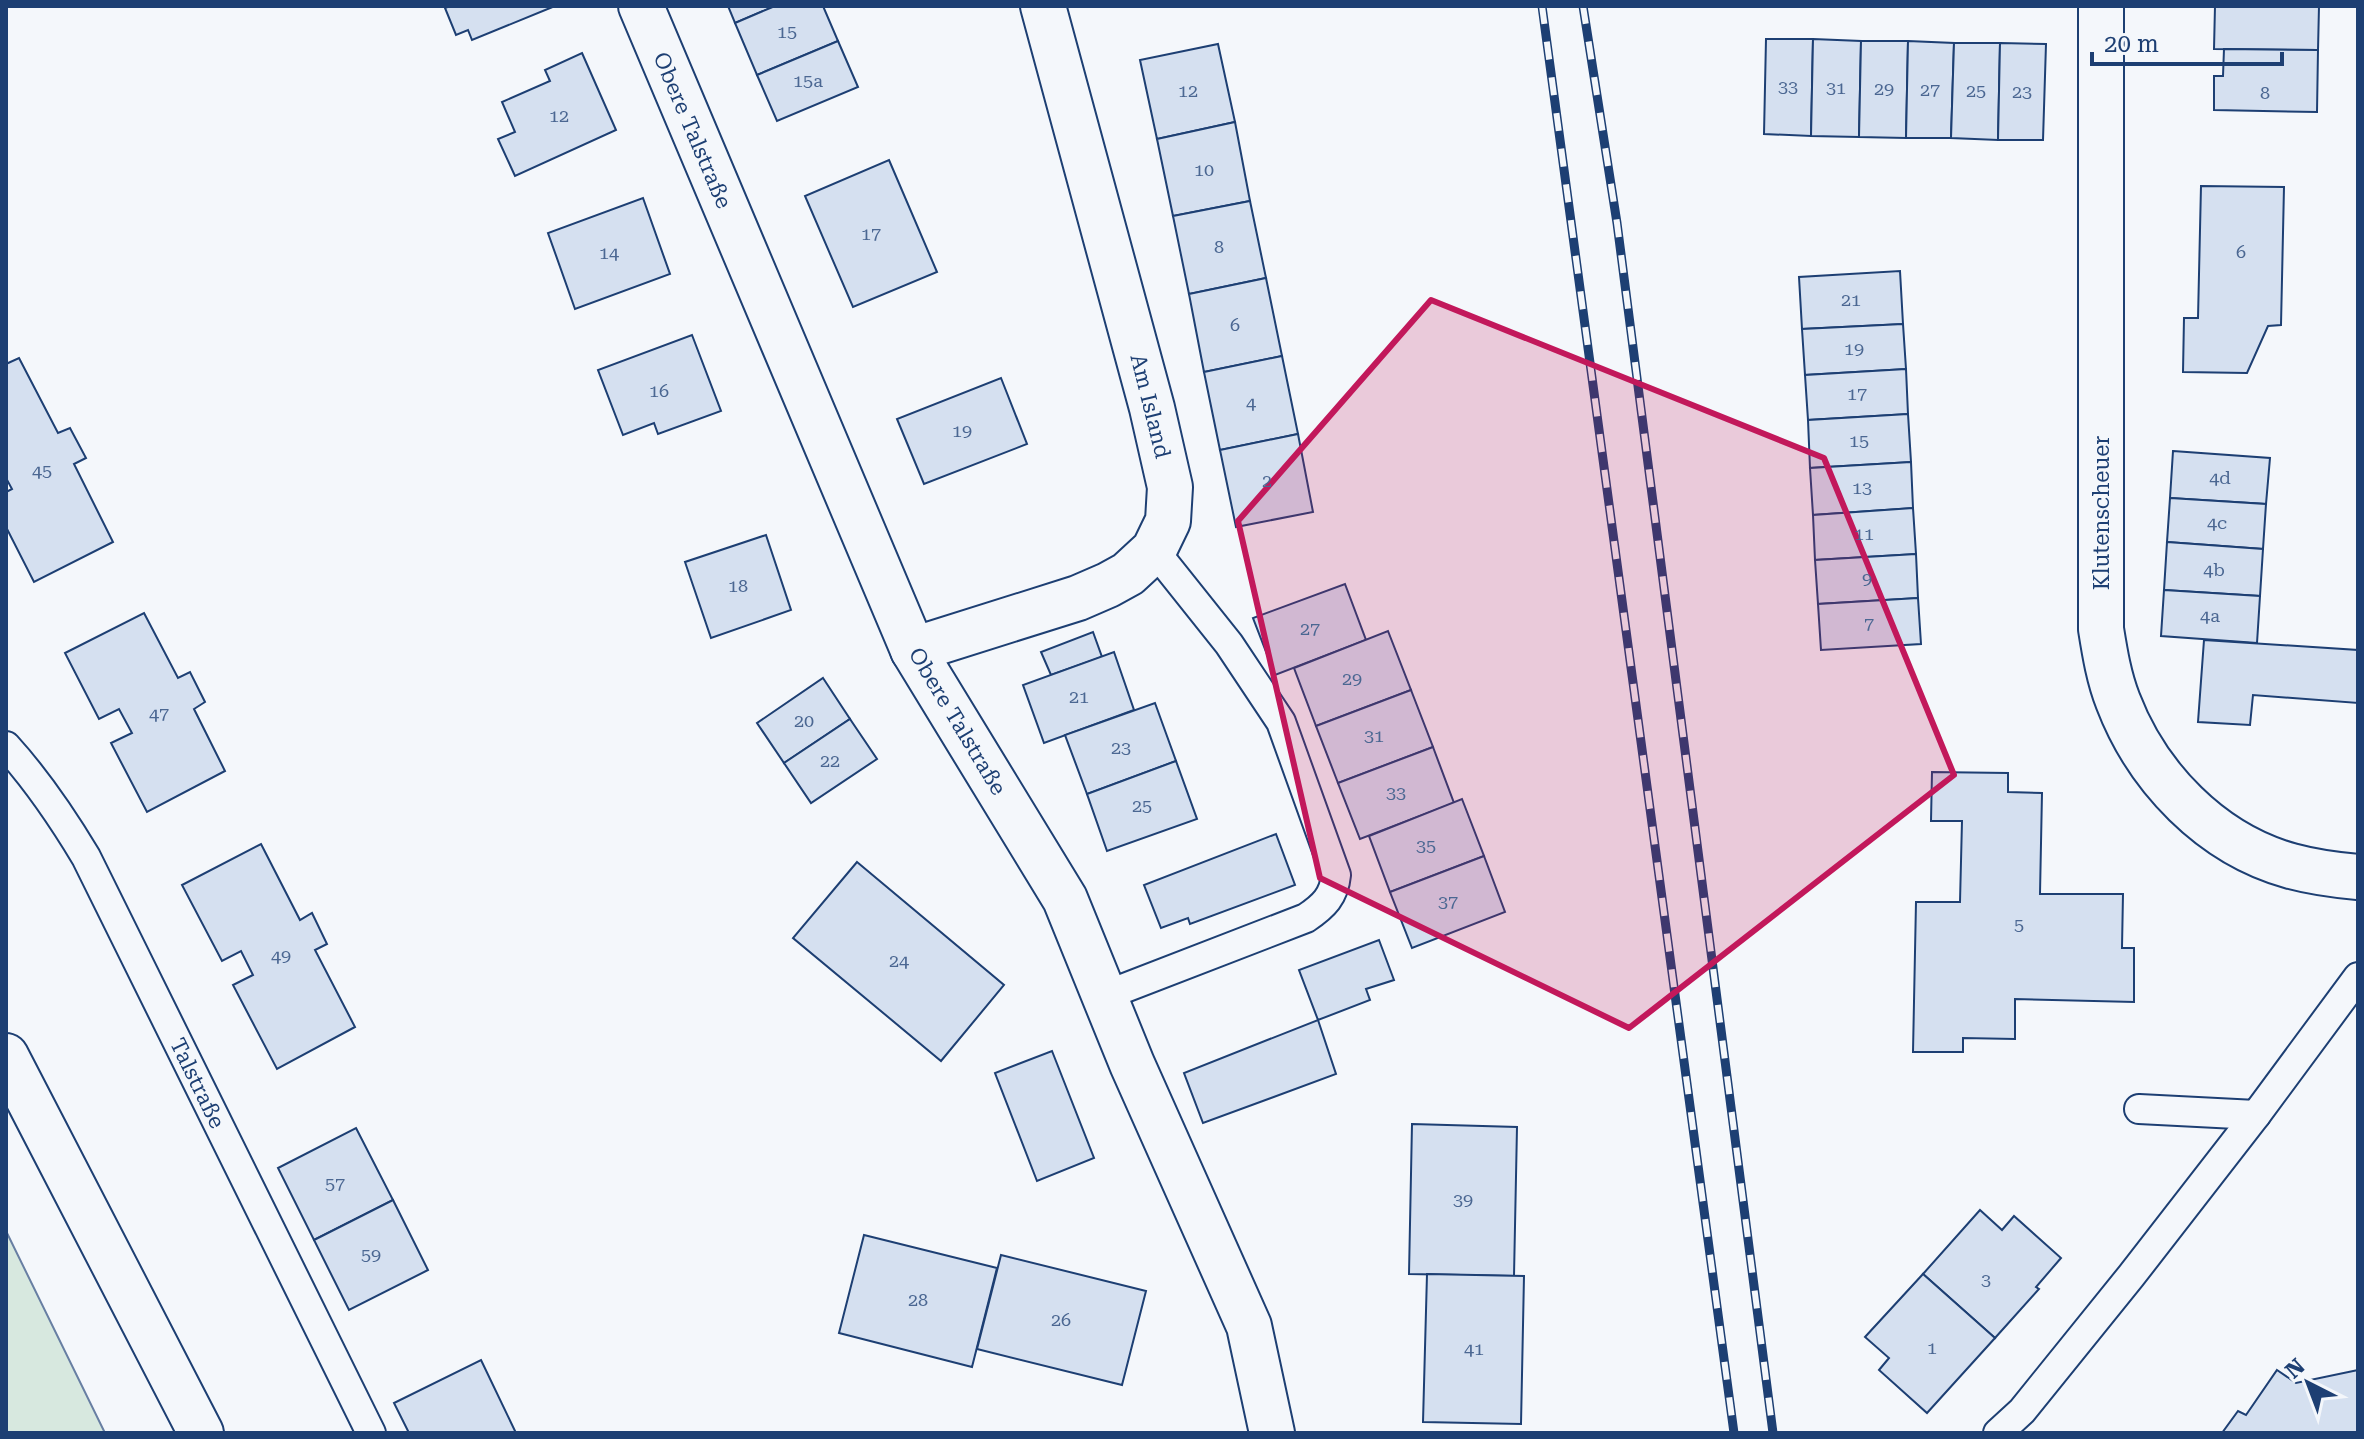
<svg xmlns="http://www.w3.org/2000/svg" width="2364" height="1439" viewBox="0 0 2364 1439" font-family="'Roboto Serif',serif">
  <rect width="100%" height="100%" fill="#f4f7fb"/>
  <path fill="#d7e8df" stroke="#687fa3" stroke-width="2" d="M 6,1231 L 105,1433 L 6,1433 Z"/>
  <g fill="#d5e0f0" stroke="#1d3f73" stroke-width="2">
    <path d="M 450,6 L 555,6 L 472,40 L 468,30 L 456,35 L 445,8 Z"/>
    <path d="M 728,6 L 775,6 L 735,23 Z"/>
    <path d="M 775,6 L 823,6 L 838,41 L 757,75 L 735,23 Z"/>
    <path d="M 2215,6 L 2319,6 L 2318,50 L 2214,49 Z"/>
    <path d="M 1766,39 L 1813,39 L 1811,136 L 1764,134 Z"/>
    <path d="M 1813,39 L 1861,41 L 1859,137 L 1811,136 Z"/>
    <path d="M 838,41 L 858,87 L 777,121 L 757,75 Z"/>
    <path d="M 1861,41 L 1908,41 L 1906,138 L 1859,137 Z"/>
    <path d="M 1908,41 L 1954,43 L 1951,138 L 1906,138 Z"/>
    <path d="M 1954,43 L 2000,43 L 1998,140 L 1951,138 Z"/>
    <path d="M 2000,43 L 2046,44 L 2043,140 L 1998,140 Z"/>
    <path d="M 1218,44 L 1235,122 L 1157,139 L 1140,60 Z"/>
    <path d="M 2224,49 L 2318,50 L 2317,112 L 2214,110 L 2214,76 L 2223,76 Z"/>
    <path d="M 582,53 L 616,130 L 515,176 L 498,139 L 515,132 L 502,102 L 550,81 L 545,70 Z"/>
    <path d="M 1235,122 L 1250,201 L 1173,216 L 1157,139 Z"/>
    <path d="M 889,160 L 937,272 L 853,307 L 805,196 Z"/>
    <path d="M 2201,186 L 2284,187 L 2281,325 L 2268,326 L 2247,373 L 2183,372 L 2184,318 L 2198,318 Z"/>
    <path d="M 643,198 L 670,274 L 575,309 L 548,233 Z"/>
    <path d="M 1250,201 L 1266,278 L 1189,294 L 1173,216 Z"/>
    <path d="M 1900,271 L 1903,324 L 1802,329 L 1799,277 Z"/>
    <path d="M 1266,278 L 1282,356 L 1204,372 L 1189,294 Z"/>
    <path d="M 1903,324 L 1906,369 L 1805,375 L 1802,329 Z"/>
    <path d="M 692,335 L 721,411 L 658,434 L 654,423 L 623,435 L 598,370 Z"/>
    <path d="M 1282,356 L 1298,434 L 1220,450 L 1204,372 Z"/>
    <path d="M 19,358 L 58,433 L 70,428 L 86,458 L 74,464 L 113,542 L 34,582 L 6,527 L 6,492 L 12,489 L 6,478 L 6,364 Z"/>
    <path d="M 1906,369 L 1908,414 L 1808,420 L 1805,375 Z"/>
    <path d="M 1001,378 L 1027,444 L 924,484 L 897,419 Z"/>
    <path d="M 1908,414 L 1911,462 L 1810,468 L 1808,420 Z"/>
    <path d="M 1298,434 L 1313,512 L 1236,527 L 1220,450 Z"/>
    <path d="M 2173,451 L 2270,458 L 2266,504 L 2170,498 Z"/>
    <path d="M 1911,462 L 1913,508 L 1813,515 L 1810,468 Z"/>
    <path d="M 2170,498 L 2266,504 L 2263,549 L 2167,542 Z"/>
    <path d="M 1913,508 L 1916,554 L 1815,560 L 1813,515 Z"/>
    <path d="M 766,535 L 791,610 L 711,638 L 685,562 Z"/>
    <path d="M 2167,542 L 2263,549 L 2260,596 L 2164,590 Z"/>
    <path d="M 1916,554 L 1918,598 L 1818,604 L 1815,560 Z"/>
    <path d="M 1345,584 L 1366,640 L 1275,675 L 1253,618 Z"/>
    <path d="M 2164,590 L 2260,596 L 2257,643 L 2161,636 Z"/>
    <path d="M 1918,598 L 1921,644 L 1821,650 L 1818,604 Z"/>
    <path d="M 144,613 L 178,678 L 190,672 L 205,702 L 194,709 L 225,771 L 147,812 L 111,743 L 132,733 L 119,709 L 99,719 L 65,653 Z"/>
    <path d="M 1388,631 L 1411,690 L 1316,726 L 1294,668 Z"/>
    <path d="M 1093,632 L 1102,657 L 1051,675 L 1041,652 Z"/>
    <path d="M 2204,640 L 2358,650 L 2358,703 L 2253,695 L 2250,725 L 2198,722 Z"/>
    <path d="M 1114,652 L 1134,710 L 1044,743 L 1023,685 Z"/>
    <path d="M 823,678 L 850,719 L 784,763 L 757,723 Z"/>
    <path d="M 1411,690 L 1433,747 L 1338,783 L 1316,726 Z"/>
    <path d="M 1155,703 L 1176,761 L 1087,794 L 1065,735 Z"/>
    <path d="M 850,719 L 877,759 L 811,803 L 784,763 Z"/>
    <path d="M 1433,747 L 1454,803 L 1360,839 L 1338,783 Z"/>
    <path d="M 1176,761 L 1197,819 L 1107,851 L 1087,794 Z"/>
    <path d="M 1932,772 L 2008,773 L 2008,792 L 2042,793 L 2040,894 L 2123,894 L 2122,948 L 2134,948 L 2134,1002 L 2015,999 L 2015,1039 L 1963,1038 L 1963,1052 L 1913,1052 L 1916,902 L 1960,902 L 1962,821 L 1931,821 Z"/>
    <path d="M 1462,799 L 1484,856 L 1390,892 L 1369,836 Z"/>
    <path d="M 1276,834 L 1295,885 L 1190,924 L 1188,918 L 1161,928 L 1144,885 Z"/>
    <path d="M 261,844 L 300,920 L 312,913 L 327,944 L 315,950 L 355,1027 L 277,1069 L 233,985 L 253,975 L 241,951 L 222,961 L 182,885 Z"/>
    <path d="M 1484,856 L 1505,912 L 1412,948 L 1390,892 Z"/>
    <path d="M 857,862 L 1004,985 L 941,1061 L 793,938 Z"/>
    <path d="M 1379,940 L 1394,980 L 1366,989 L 1370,1000 L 1318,1020 L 1299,970 Z"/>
    <path d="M 1318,1020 L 1336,1074 L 1203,1123 L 1184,1073 Z"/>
    <path d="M 1052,1051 L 1094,1158 L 1037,1181 L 995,1073 Z"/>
    <path d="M 1412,1124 L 1517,1127 L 1514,1276 L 1409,1274 Z"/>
    <path d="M 356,1128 L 393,1200 L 314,1240 L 278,1168 Z"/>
    <path d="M 393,1200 L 428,1270 L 349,1310 L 314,1240 Z"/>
    <path d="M 1980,1210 L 2002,1230 L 2014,1216 L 2061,1258 L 2036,1287 L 2039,1289 L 1995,1338 L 1923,1274 Z"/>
    <path d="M 864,1235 L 997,1268 L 972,1367 L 839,1333 Z"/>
    <path d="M 1001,1255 L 1146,1291 L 1122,1385 L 977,1349 Z"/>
    <path d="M 1427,1274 L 1524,1276 L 1521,1424 L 1423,1422 Z"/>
    <path d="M 1923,1274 L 1995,1338 L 1927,1413 L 1879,1370 L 1889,1358 L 1865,1337 Z"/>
    <path d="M 481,1360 L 516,1433 L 409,1433 L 394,1403 Z"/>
    <path d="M 2277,1370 L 2296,1383 L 2358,1370 L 2358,1433 L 2222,1433 L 2238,1411 L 2246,1415 Z"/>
  </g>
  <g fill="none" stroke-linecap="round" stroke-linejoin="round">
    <g stroke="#1d3f73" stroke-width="32">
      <g id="lane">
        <path d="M 6,746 C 37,780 62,817 86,857 L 371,1433"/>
        <path d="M 1104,996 L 1306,918 C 1324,906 1334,896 1336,875 L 1281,722 L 1229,644 L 1154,550"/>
        <path d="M 2139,1109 L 2256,1115 L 2358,977"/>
        <path d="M 1998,1433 L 2022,1411 L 2131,1276 L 2256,1115"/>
      </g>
    </g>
    <g stroke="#1d3f73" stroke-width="48">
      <g id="street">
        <path d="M 641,6 L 913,650 L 1065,899 L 1132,1064 L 1249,1326 L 1272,1433"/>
        <path d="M 2101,6 L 2101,629 C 2105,654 2109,678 2118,701 C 2147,777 2211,844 2291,866 C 2313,872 2335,875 2358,877"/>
        <path d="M 913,650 L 1078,598 L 1108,585 L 1128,574 L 1154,550 L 1168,521 L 1170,487 L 1152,408 L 1043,6"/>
      </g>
    </g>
    <g stroke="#1d3f73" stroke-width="48">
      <path id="secondary" d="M 6,1056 L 201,1433"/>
    </g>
    <use href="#lane" stroke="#f4f7fb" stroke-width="28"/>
    <use href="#street" stroke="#f4f7fb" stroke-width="44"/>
    <use href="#secondary" stroke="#f4f7fb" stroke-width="44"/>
    <g stroke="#1d3f73" stroke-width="9">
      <g id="rail">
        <path d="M 1542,6 L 1734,1433"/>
        <path d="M 1583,6 L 1617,223 L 1773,1433"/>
      </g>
    </g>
    <use href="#rail" stroke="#f4f7fb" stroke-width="6" stroke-dasharray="18" stroke-linecap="butt"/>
  </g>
  <path fill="#c2185b" fill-opacity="0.2" stroke="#c2185b" stroke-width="6" stroke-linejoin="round" d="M 1431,300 L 1824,458 L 1954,775 L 1629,1028 L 1320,878 L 1238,521 Z"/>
  <g text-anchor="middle" stroke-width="6" stroke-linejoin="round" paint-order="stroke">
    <g font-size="18" fill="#4b6792">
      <text x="787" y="38">15</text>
      <text x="808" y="87">15a</text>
      <text x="1788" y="93">33</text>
      <text x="1836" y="94">31</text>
      <text x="1884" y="95">29</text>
      <text x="1930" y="96">27</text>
      <text x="1188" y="97">12</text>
      <text x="1976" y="97">25</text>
      <text x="2022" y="98">23</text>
      <text x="2265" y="99">8</text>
      <text x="559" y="122">12</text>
      <text x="1204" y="176">10</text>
      <text x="871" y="240">17</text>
      <text x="1219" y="253">8</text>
      <text x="2241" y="258">6</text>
      <text x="609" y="259">14</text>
      <text x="1851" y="306">21</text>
      <text x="1235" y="331">6</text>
      <text x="1854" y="355">19</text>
      <text x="659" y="397">16</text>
      <text x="1857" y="400">17</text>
      <text x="1251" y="409">4</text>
      <text x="962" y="437">19</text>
      <text x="1859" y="447">15</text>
      <text x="42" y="477">45</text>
      <text x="2220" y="484">4d</text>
      <text x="1267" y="487">2</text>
      <text x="1862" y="494">13</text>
      <text x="2217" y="529">4c</text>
      <text x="1864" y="540">11</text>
      <text x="2214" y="576">4b</text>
      <text x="1867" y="585">9</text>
      <text x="738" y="592">18</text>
      <text x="2210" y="622">4a</text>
      <text x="1869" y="630">7</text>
      <text x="1310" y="635">27</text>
      <text x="1352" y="685">29</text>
      <text x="1079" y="703">21</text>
      <text x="159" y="720">47</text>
      <text x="804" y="727">20</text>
      <text x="1374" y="742">31</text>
      <text x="1121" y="754">23</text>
      <text x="830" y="767">22</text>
      <text x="1396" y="799">33</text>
      <text x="1142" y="812">25</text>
      <text x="1426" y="852">35</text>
      <text x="1448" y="908">37</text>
      <text x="2019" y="931">5</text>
      <text x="281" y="962">49</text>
      <text x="899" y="967">24</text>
      <text x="335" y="1190">57</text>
      <text x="1463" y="1206">39</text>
      <text x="371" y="1261">59</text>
      <text x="1986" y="1286">3</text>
      <text x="918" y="1306">28</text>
      <text x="1061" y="1326">26</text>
      <text x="1932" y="1354">1</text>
      <text x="1474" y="1355">41</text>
    </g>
    <g font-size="22" fill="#1d3f73" stroke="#f4f7fb">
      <text transform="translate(693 130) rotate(67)" y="8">Obere Talstraße</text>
      <text transform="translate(1151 406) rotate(76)" y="8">Am Island</text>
      <text transform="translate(2101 513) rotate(-90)" y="8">Klutenscheuer</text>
      <text transform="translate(958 721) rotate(59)" y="8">Obere Talstraße</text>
      <text transform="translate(198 1083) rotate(64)" y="8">Talstraße</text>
    </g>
  </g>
  <rect width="2364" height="1439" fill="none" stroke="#1d3f73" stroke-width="16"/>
  <g transform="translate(2308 1383) rotate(318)" stroke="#f4f7fb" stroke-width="6" paint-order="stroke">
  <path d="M0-6L14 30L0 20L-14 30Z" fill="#1d3f73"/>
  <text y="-12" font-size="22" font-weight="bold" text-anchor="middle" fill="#1d3f73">N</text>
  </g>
  <path d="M2092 52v12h190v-12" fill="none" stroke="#1d3f73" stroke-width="4"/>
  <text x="2104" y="52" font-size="24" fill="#1d3f73" stroke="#f4f7fb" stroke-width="6" paint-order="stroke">20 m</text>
</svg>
